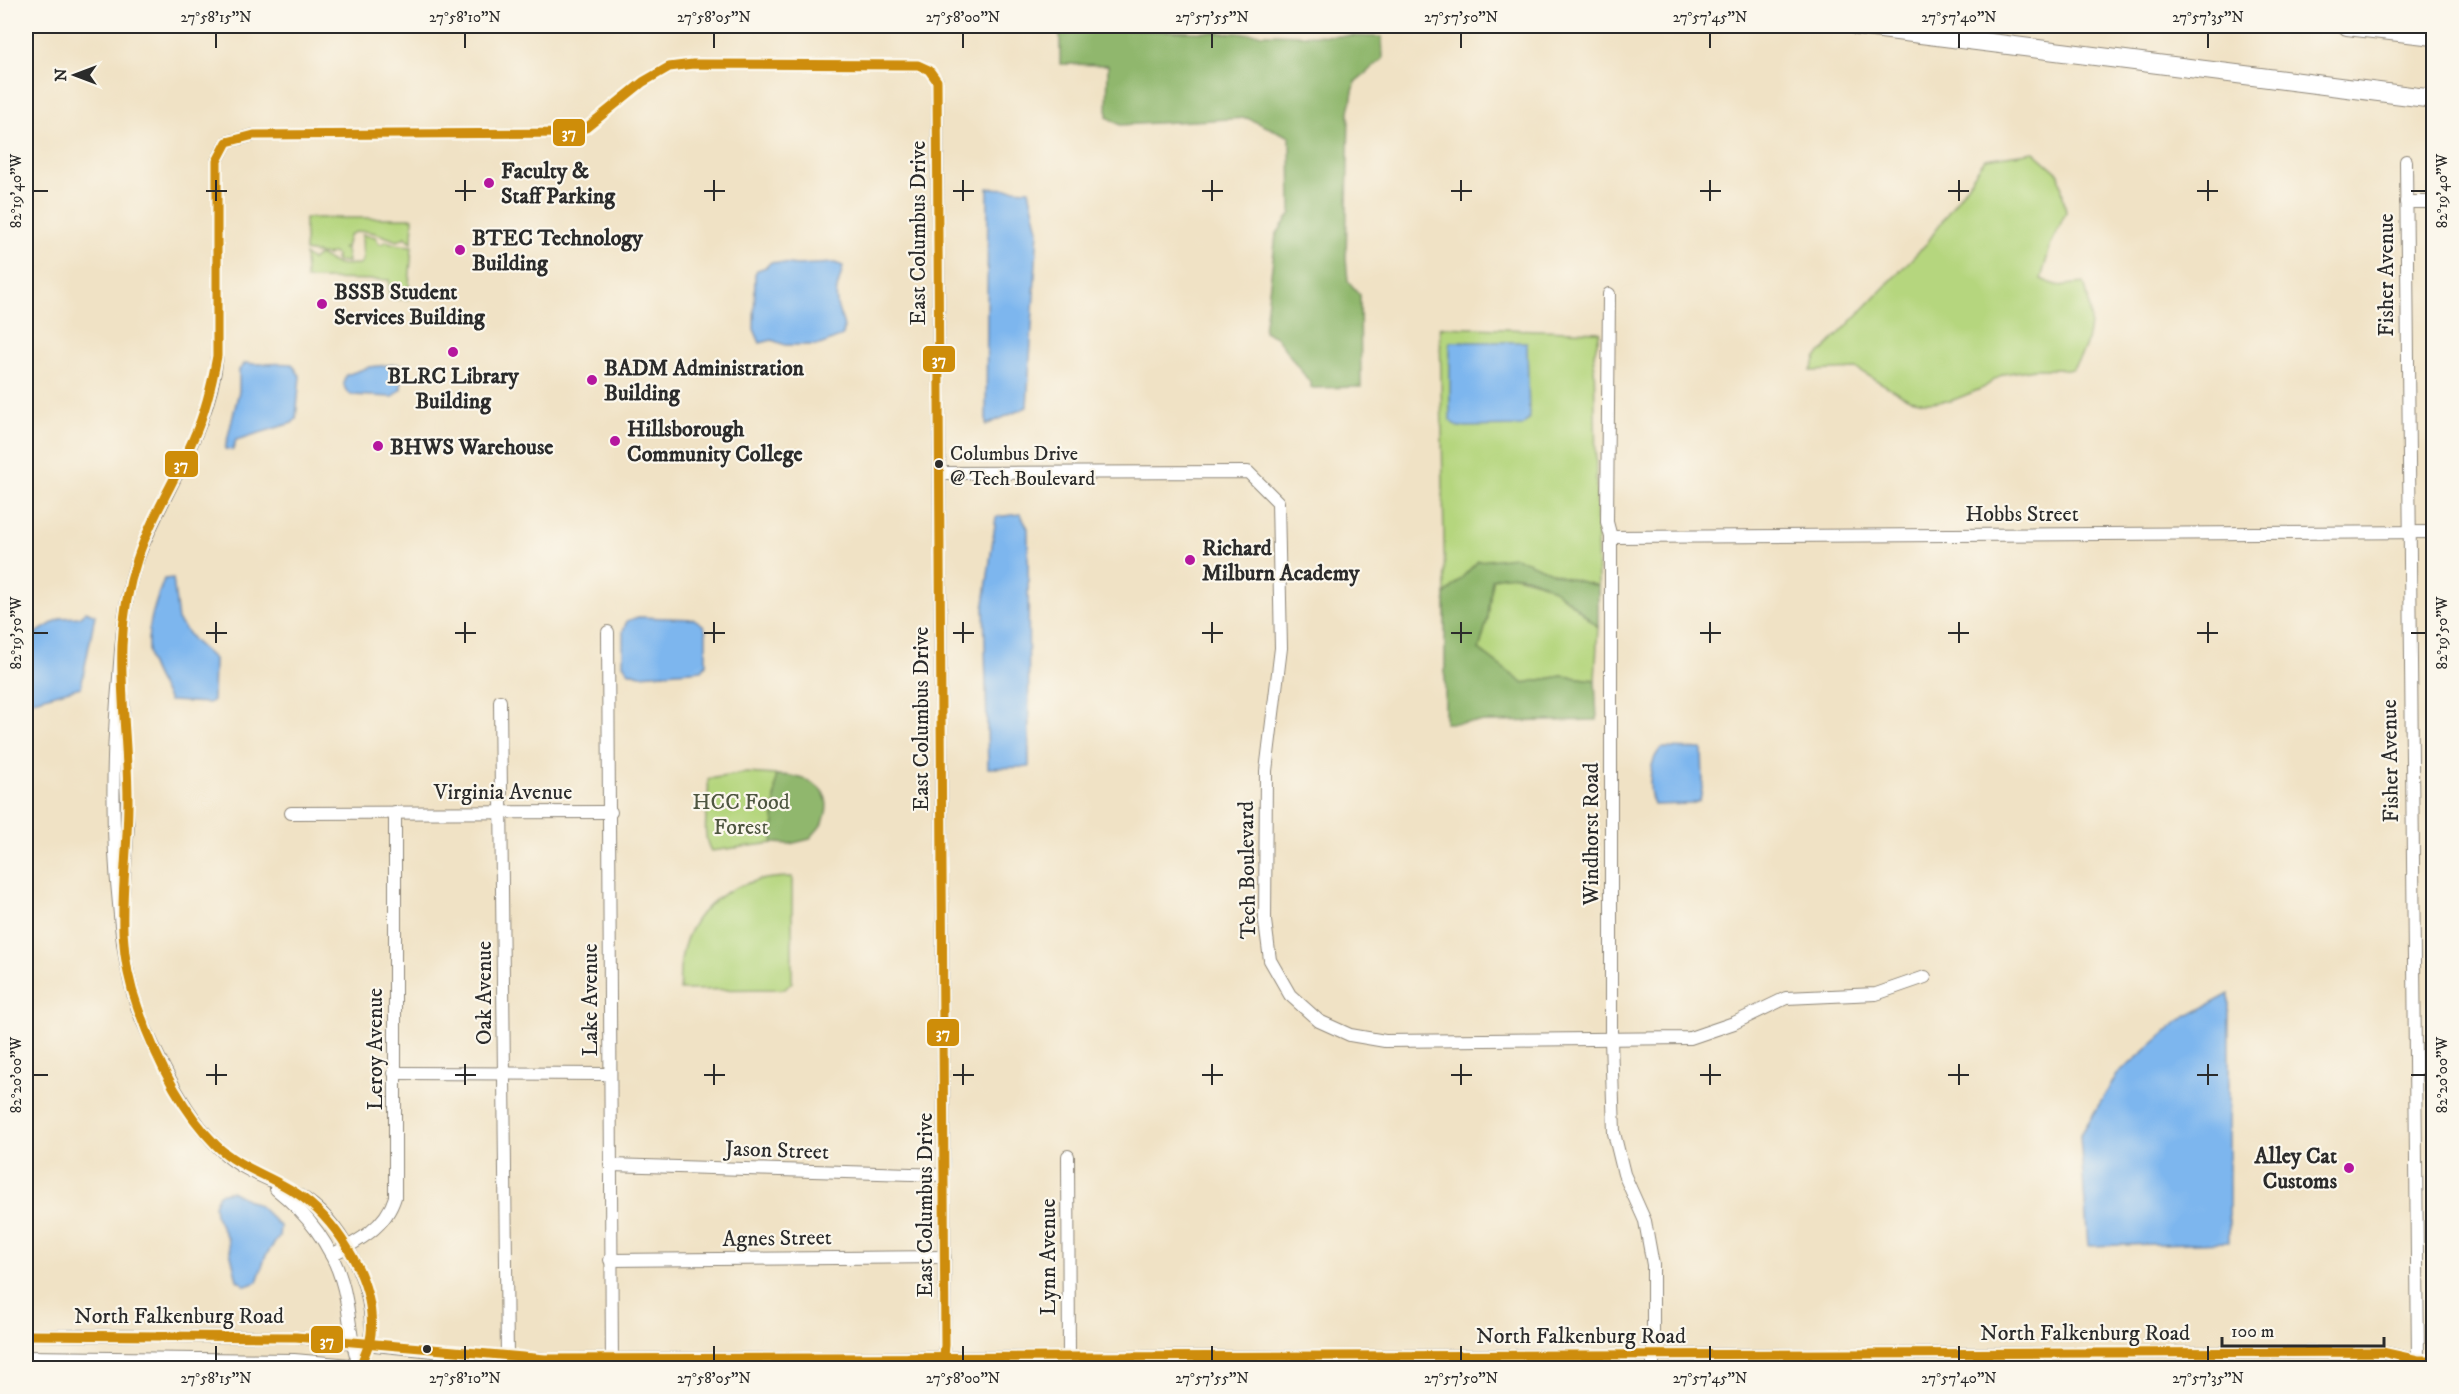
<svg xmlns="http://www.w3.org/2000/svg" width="2459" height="1394" viewBox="0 0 2459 1394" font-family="'IM FELL DW Pica',serif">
  <rect width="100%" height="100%" fill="#fbf7ec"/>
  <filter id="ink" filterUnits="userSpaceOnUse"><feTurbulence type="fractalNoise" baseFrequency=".0167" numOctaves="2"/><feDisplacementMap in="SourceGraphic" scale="12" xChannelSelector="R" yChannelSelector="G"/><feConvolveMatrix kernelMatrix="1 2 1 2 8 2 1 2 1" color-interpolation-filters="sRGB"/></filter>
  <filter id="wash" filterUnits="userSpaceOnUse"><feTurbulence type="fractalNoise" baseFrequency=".008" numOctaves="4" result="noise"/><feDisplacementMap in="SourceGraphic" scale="24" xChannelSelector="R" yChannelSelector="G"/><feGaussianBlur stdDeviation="1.35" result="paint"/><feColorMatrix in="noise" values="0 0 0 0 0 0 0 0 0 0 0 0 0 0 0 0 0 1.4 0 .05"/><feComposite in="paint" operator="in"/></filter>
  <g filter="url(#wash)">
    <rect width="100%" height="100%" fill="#f0e2c5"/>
    <g fill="#b5d67e" stroke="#708054" stroke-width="1.5">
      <path d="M 2034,152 L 2059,174 L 2066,212 L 2051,244 L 2041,279 L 2058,286 L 2084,283 C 2094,314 2093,343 2072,369 L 2034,369 L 2003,374 L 1983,388 L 1951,401 L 1925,402 L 1909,399 L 1857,369 L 1811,371 L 1816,358 L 1927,243 L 1985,159 Z"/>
      <path d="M 305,218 L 413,218 L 412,242 L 405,237 L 398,241 C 383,237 365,225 349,235 L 346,248 L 342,248 L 346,250 L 348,262 L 336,261 L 336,255 L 333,253 L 327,255 L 305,251 Z"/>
      <path d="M 362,235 L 376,237 L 378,243 L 382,244 L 386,241 L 398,245 L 412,246 L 408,299 L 389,299 L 389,280 L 306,279 L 305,255 L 312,260 L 319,255 L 338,265 L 360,264 L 363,260 Z"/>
      <path d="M 1440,327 L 1600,332 L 1594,354 L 1598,586 L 1563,577 L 1478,561 L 1445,595 Z"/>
      <path d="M 1507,574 L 1550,585 L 1598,627 L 1595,680 L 1562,676 L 1523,683 L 1479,650 L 1488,617 L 1492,579 Z"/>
      <path d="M 746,773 L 776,775 L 773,843 L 711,851 C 699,831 711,803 708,779 Z"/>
      <path d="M 792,877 L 792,982 L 785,989 L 680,990 C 675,917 723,877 792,877 Z"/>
    </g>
    <g fill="#90b76d" stroke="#5e714c" stroke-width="1.5">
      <path d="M 1060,28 L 1382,37 L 1383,59 L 1355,82 L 1349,112 L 1346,259 L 1348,281 L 1360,295 L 1361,387 L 1311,388 L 1311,384 L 1276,337 L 1264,331 L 1276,235 L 1291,213 L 1290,137 L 1247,118 L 1120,125 L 1107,117 L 1108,65 L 1060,64 Z"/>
      <path d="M 1515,557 L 1563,577 L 1598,586 L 1598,627 C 1569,601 1534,564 1492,579 L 1488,617 L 1479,650 L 1523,683 L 1562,676 L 1595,680 L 1597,720 L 1445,723 L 1445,595 L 1478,561 Z"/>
      <path d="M 776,775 C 802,775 837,785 824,820 C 822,826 814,833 810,839 L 790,844 L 773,843 Z"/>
    </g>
    <g fill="#7db6ee" stroke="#54708c" stroke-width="1.5">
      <path d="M 988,188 L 1029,190 L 1038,230 L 1027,407 L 986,425 Z"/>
      <path d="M 771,262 L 797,265 L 835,263 L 843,266 C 841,280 834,289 837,304 C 838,315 848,325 842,336 L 820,345 L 785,345 L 772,340 L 760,343 L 754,329 L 755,274 L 757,270 L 766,267 Z"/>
      <path d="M 1450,342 L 1527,342 L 1529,419 L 1522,426 L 1458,427 L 1450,420 Z"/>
      <path d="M 245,363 C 262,366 276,362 292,364 L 300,376 L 296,419 L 292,423 L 236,440 L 233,450 L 225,449 L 239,391 L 239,370 Z"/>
      <path d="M 398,364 L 401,367 L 401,389 L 393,397 L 351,395 C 343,389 342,383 346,375 L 369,367 Z"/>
      <path d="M 1020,514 L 1028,528 L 1029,767 L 988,768 L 984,604 L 996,517 Z"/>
      <path d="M 173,578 L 178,620 L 194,641 L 214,659 L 213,700 L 209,703 L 169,701 C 163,688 152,672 149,658 C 144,633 156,601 164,579 Z"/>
      <path d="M 86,611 L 95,615 L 81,687 L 26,702 L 26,639 L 61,618 L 79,617 Z"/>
      <path d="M 638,617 L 694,619 L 703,625 L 706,632 L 706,665 L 702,670 L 640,675 L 629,672 L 623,664 L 623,631 L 627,621 Z"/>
      <path d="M 1662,748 L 1702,749 L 1703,782 L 1700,801 L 1691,804 L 1654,805 C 1647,790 1649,758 1662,748 Z"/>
      <path d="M 2229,994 L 2229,1242 L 2088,1246 L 2080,1136 L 2117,1075 L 2179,1021 Z"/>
      <path d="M 231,1191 L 261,1207 L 280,1226 L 279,1237 L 266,1255 L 257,1282 L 246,1286 L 237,1280 L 227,1238 L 215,1214 L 214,1205 L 219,1194 Z"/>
    </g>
  </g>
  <g filter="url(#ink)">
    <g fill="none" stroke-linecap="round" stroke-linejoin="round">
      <g stroke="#8e8678" stroke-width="14">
        <g id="minor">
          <path d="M 937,81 L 945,1345 L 944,1357 L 938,1368"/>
          <path d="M 254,135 L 227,142 L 217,161 L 217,356 C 210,430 165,487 139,555 C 124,594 122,636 119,677 C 112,753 111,828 119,904 C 122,942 127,984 142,1020 C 162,1067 187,1119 225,1154 C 246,1173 275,1180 299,1195 C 341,1220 372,1282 371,1331 C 370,1344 363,1356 360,1368"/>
          <path d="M 2406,161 L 2418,1360"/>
          <path d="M 2406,202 L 2434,202"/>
          <path d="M 1609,294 L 1607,522 L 1611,537 L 1611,1039 L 1614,1133 L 1624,1174 L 1645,1221 L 1653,1265 L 1653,1368"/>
          <path d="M 940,473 L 1248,472 L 1278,502 L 1281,648 L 1266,771 L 1265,921 L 1270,960 L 1290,995 L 1319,1021 L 1350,1035 L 1385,1041 L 1690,1038 L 1734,1023 L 1786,998 L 1876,994 L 1925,977"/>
          <path d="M 1611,537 L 2434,532"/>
          <path d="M 608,632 L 612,1368"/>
          <path d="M 123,698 L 128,826 L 123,896"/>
          <path d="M 500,701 L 507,1358"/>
          <path d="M 291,813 L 611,812"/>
          <path d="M 394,1073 L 609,1074"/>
          <path d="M 1068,1156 L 1069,1357"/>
          <path d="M 610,1165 L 944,1175"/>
          <path d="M 276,1189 C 311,1217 338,1254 346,1299 C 351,1324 350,1343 360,1366"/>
          <path d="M 331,1255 C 358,1242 386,1227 395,1197 L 395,812"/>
          <path d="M 610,1260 L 945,1257"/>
          <path d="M 26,1335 L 296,1337 L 443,1352 L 545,1359 L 2382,1352 L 2418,1360 L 2434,1360"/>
          <path d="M 26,1357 L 294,1360 L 384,1368"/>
          <path d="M 2038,1368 L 2038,1354"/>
          <path d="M 2395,1368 L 2416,1361"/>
        </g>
      </g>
      <g stroke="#8e8678" stroke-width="20">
        <g id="highway">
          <path d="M 1857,26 L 2434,99"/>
          <path d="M 2347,26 L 2434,36"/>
        </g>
      </g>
      <use href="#minor" stroke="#fff" stroke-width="12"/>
      <use href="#highway" stroke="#fff" stroke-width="18"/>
      <g stroke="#fbf7ec" stroke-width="14">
        <g id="bus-1">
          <path d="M 26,1335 L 296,1337 L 545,1359 L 2382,1352 L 2418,1360 L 2434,1360"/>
          <path d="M 360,1366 C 364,1356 370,1345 371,1334 C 376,1284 341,1226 302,1197 C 275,1177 240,1169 216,1145 C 179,1108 155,1056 138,1008 C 111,935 128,875 128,801 C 128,716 109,644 137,560 C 151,517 176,479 194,437 C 206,411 212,384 217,356 L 217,161 L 227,142 L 254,135 L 567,133 L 586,128 L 643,82 L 669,67 L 693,64 L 918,65 L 929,70 L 937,81 L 945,1345 L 944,1357 L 938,1368"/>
        </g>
      </g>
      <use href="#bus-1" stroke="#ce8d09" stroke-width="9"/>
    </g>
  </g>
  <path fill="none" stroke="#2b2b2b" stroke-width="2" d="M 216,33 L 216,48M 465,33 L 465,48M 714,33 L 714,48M 963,33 L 963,48M 1212,33 L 1212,48M 1461,33 L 1461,48M 1710,33 L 1710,48M 1959,33 L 1959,48M 2208,33 L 2208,48M 216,180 L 216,201M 465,180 L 465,201M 714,180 L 714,201M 963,180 L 963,201M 1212,180 L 1212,201M 1461,180 L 1461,201M 1710,180 L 1710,201M 1959,180 L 1959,201M 2208,180 L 2208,201M 33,191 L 48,191M 206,191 L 227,191M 455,191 L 476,191M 704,191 L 725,191M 953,191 L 974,191M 1202,191 L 1223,191M 1451,191 L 1472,191M 1700,191 L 1721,191M 1948,191 L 1969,191M 2197,191 L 2218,191M 2411,191 L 2426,191M 216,622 L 216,643M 465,622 L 465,643M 714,622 L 714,643M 963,622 L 963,643M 1212,622 L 1212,643M 1461,622 L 1461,643M 1710,622 L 1710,643M 1959,622 L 1959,643M 2208,622 L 2208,643M 33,633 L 48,633M 206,633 L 227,633M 455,633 L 476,633M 704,633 L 725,633M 953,633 L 974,633M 1202,633 L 1223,633M 1451,633 L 1472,633M 1700,633 L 1721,633M 1948,633 L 1969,633M 2197,633 L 2218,633M 2411,633 L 2426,633M 216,1064 L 216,1085M 465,1064 L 465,1085M 714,1064 L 714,1085M 963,1064 L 963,1085M 1212,1064 L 1212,1085M 1461,1064 L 1461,1085M 1710,1064 L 1710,1085M 1959,1064 L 1959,1085M 2208,1064 L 2208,1085M 33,1075 L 48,1075M 206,1075 L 227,1075M 455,1075 L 476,1075M 704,1075 L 725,1075M 953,1075 L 974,1075M 1202,1075 L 1223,1075M 1451,1075 L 1472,1075M 1700,1075 L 1721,1075M 1948,1075 L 1969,1075M 2197,1075 L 2218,1075M 2411,1075 L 2426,1075M 216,1346 L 216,1361M 465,1346 L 465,1361M 714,1346 L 714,1361M 963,1346 L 963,1361M 1212,1346 L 1212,1361M 1461,1346 L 1461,1361M 1710,1346 L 1710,1361M 1959,1346 L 1959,1361M 2208,1346 L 2208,1361"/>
  <g fill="#b5179e" stroke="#fbf7ec" stroke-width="2">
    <circle cx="489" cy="183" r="6"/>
    <circle cx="460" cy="250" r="6"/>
    <circle cx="322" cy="304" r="6"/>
    <circle cx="453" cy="352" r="6"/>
    <circle cx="592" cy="380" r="6"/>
    <circle cx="615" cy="441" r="6"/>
    <circle cx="378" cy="446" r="6"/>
    <circle cx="1190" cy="560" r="6"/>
    <circle cx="2349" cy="1168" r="6"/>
  </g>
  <g fill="#2b2b2b" stroke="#fbf7ec" stroke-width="2">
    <circle cx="939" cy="464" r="5"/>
    <circle cx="427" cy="1349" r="5"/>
  </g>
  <g text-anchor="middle" stroke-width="4.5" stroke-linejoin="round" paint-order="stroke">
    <g font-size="20" fill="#2b2b2b" stroke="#fbf7ec" text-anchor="start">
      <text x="950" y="460">Columbus Drive<tspan x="950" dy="25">@ Tech Boulevard</tspan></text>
    </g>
    <g font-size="22" font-weight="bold" fill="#2b2b2b" stroke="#fbf7ec" text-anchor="start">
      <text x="501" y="178">Faculty &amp;<tspan x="501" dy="25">Staff Parking</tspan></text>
      <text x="472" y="245">BTEC Technology<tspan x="472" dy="25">Building</tspan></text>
      <text x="334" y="299">BSSB Student<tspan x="334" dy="25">Services Building</tspan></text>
      <text x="604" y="375">BADM Administration<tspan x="604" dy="25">Building</tspan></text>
      <text x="453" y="383" text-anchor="middle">BLRC Library<tspan x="453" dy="25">Building</tspan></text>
      <text x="627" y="436">Hillsborough<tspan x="627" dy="25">Community College</tspan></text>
      <text x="390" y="454">BHWS Warehouse</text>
      <text x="1202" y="555">Richard<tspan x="1202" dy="25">Milburn Academy</tspan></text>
      <text x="2337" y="1163" text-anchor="end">Alley Cat<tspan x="2337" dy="25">Customs</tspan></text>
    </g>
    <g font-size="22" fill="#2b2b2b" stroke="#fbf7ec">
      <text transform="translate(917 233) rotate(-90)" y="8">East Columbus Drive</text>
      <text transform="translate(2385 275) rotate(-90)" y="8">Fisher Avenue</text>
      <text x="2022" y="521">Hobbs Street</text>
      <text transform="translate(920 719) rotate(-90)" y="8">East Columbus Drive</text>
      <text transform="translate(2389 761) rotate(-91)" y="8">Fisher Avenue</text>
      <text x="503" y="799">Virginia Avenue</text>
      <text transform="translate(1590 834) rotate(-90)" y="8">Windhorst Road</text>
      <text transform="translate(1246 870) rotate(-91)" y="8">Tech Boulevard</text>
      <text transform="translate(483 993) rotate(-90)" y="8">Oak Avenue</text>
      <text transform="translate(589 1000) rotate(-90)" y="8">Lake Avenue</text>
      <text transform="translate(374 1049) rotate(-90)" y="8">Leroy Avenue</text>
      <text transform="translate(777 1149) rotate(2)" y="8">Jason Street</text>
      <text transform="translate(924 1205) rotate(-90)" y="8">East Columbus Drive</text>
      <text transform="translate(777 1237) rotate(-1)" y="8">Agnes Street</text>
      <text transform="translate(1047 1257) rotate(-90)" y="8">Lynn Avenue</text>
      <text x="179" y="1323">North Falkenburg Road</text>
      <text x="2085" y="1340">North Falkenburg Road</text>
      <text x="1581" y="1343">North Falkenburg Road</text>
    </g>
    <g font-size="22" fill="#4e5640" stroke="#fbf7ec">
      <text x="741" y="809">HCC Food<tspan x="741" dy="25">Forest</tspan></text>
    </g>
  </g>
  <g stroke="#fbf7ec" stroke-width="2">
    <rect x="552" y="118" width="34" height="29" rx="6" fill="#ce8d09"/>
    <rect x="922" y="345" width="34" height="28" rx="6" fill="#ce8d09"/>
    <rect x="164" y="450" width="35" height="28" rx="6" fill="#ce8d09"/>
    <rect x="926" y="1018" width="34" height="29" rx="6" fill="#ce8d09"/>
    <rect x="310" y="1325" width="34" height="29" rx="6" fill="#ce8d09"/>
  </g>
  <g font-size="16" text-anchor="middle" font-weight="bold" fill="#fff">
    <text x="569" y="138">37</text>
    <text x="939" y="365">37</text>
    <text x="181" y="470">37</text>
    <text x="943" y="1038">37</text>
    <text x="327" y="1346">37</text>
  </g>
  <rect width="2459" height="1394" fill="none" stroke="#fbf7ec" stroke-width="66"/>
  <g transform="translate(75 75) rotate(270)" stroke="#fbf7ec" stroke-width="4.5" paint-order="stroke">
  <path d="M0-4.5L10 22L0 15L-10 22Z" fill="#2b2b2b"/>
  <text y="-9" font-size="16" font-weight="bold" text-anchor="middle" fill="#2b2b2b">N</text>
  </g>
  <path d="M2222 1337v9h162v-9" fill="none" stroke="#2b2b2b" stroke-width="3"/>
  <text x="2231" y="1337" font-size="18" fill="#2b2b2b" stroke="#fbf7ec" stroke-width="4.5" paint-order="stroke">100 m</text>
  <rect x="33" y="33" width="2393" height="1328" fill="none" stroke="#2b2b2b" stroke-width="2"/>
  <g font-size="15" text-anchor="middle" fill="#2b2b2b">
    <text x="216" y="22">27°58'15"N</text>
    <text x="465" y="22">27°58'10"N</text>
    <text x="714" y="22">27°58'05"N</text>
    <text x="963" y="22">27°58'00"N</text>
    <text x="1212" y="22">27°57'55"N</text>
    <text x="1461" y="22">27°57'50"N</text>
    <text x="1710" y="22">27°57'45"N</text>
    <text x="1959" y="22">27°57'40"N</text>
    <text x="2208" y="22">27°57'35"N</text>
    <text transform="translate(2442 191) rotate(-90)" y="5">82°19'40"W</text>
    <text transform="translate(16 191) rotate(-90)" y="5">82°19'40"W</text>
    <text transform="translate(2442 633) rotate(-90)" y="5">82°19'50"W</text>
    <text transform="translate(16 633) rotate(-90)" y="5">82°19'50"W</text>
    <text transform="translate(2442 1075) rotate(-90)" y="5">82°20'00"W</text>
    <text transform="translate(16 1075) rotate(-90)" y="5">82°20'00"W</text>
    <text x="216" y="1383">27°58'15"N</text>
    <text x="465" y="1383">27°58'10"N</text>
    <text x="714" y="1383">27°58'05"N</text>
    <text x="963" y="1383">27°58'00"N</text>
    <text x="1212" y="1383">27°57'55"N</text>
    <text x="1461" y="1383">27°57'50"N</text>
    <text x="1710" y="1383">27°57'45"N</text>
    <text x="1959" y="1383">27°57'40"N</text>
    <text x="2208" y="1383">27°57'35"N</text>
  </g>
</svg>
